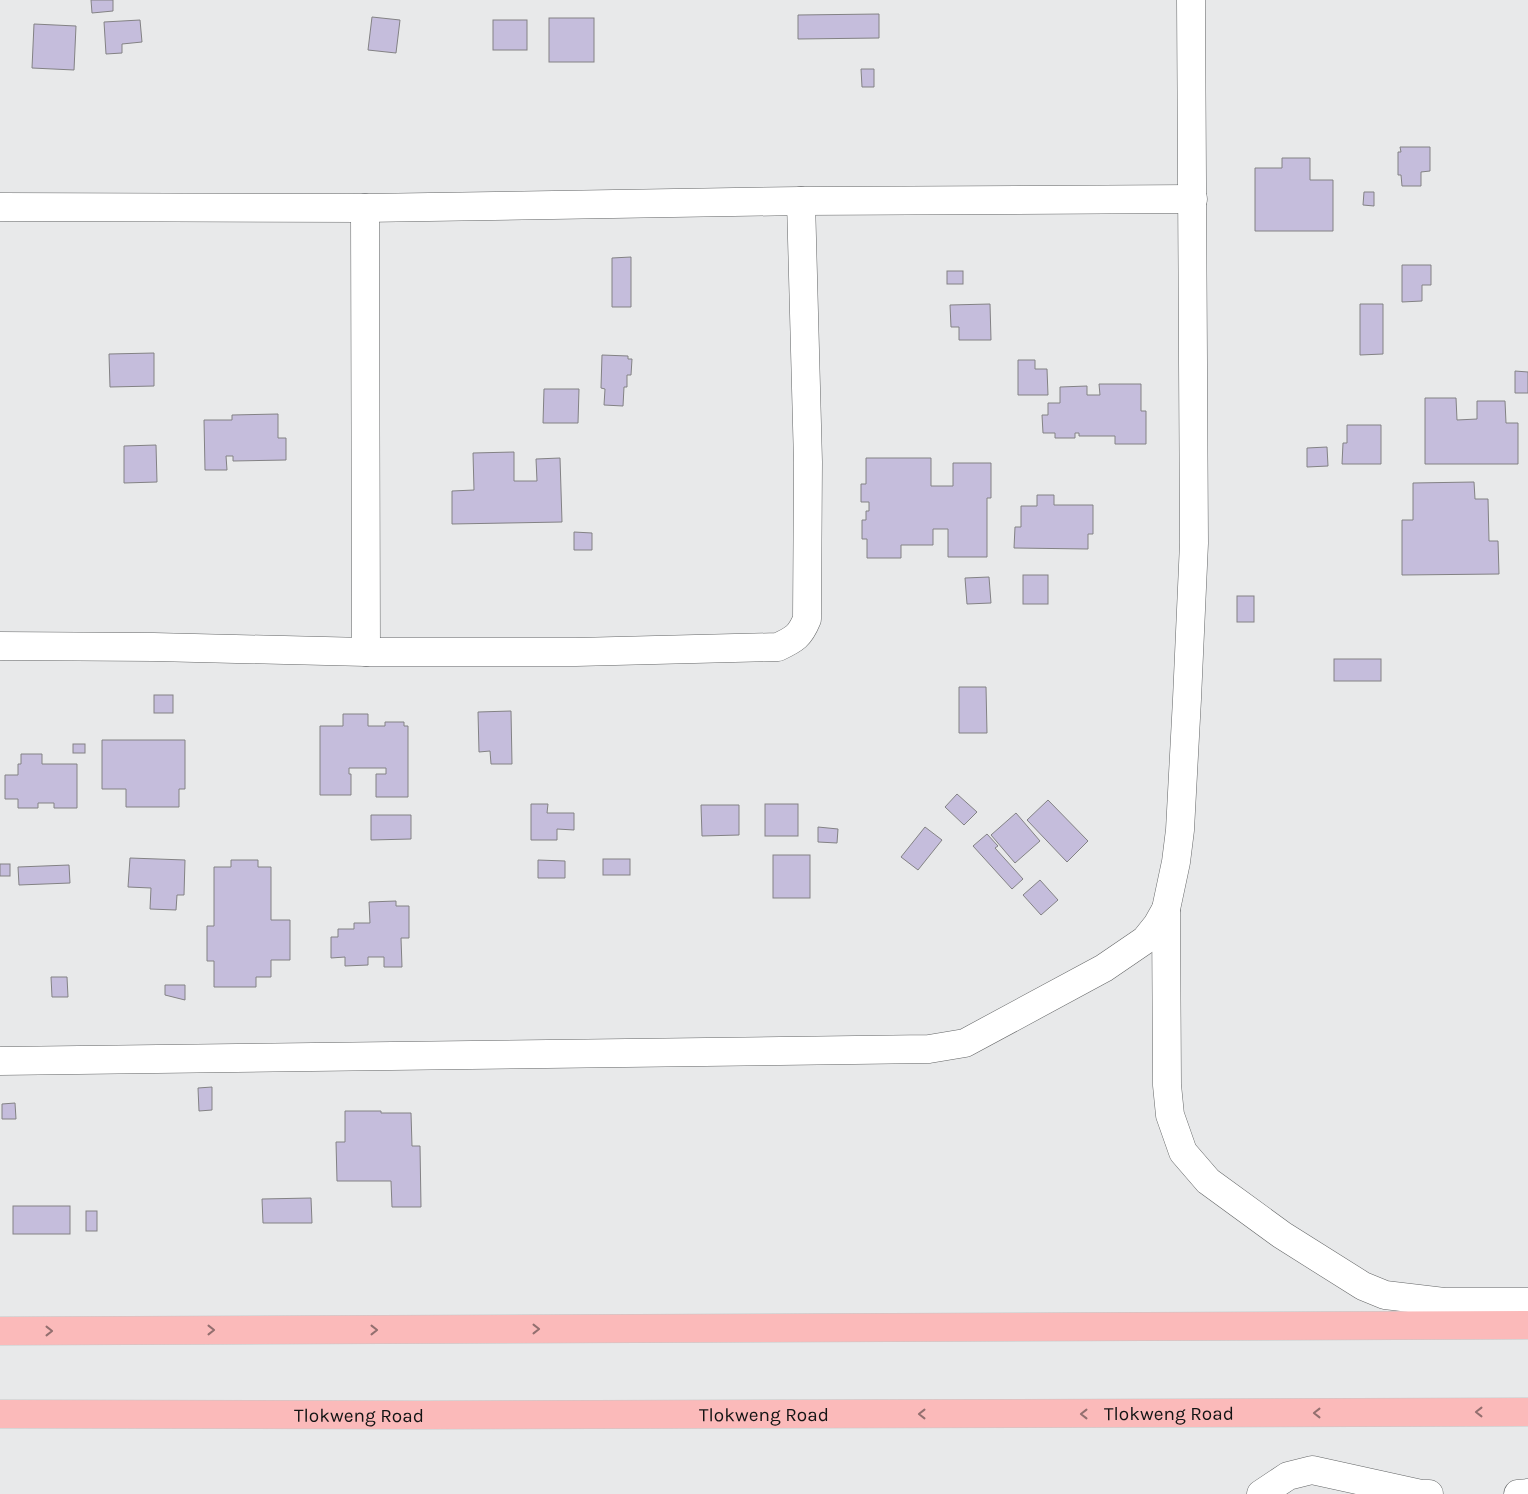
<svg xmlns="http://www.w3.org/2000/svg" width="1528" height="1494" viewBox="0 0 1528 1494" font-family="Karla,sans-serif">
  <rect width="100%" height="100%" fill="#e8e9ea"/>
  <g fill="#c5bddc" stroke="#838284">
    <path d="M 91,0 L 113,0 L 113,11 L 92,13 Z"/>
    <path d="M 879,14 L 879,38 L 798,39 L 798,15 Z"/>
    <path d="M 372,17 L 400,20 L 396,53 L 368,50 Z"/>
    <rect x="549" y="18" width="45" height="44"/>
    <path d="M 140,20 L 142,42 L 122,44 L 122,53 L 106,54 L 104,22 Z"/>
    <rect x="493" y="20" width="34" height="30"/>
    <path d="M 34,24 L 76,26 L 74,70 L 32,68 Z"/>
    <path d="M 861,69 L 874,69 L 874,87 L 862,87 Z"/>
    <path d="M 1400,147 L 1430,147 L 1430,171 L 1421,172 L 1421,186 L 1402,186 L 1401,175 L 1398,175 L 1398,152 L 1401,152 Z"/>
    <path d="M 1282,158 L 1310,158 L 1310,180 L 1333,180 L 1333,231 L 1255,231 L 1255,168 L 1282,168 Z"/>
    <path d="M 1364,192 L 1374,192 L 1374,206 L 1363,205 Z"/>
    <path d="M 631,257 L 631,307 L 612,307 L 612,258 Z"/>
    <path d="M 1402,265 L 1431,265 L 1431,285 L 1422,285 L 1422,301 L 1402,302 Z"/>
    <rect x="947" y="271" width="16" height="13"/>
    <path d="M 990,304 L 991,340 L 959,340 L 959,327 L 951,327 L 950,305 Z"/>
    <path d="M 1360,304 L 1383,304 L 1383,354 L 1360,355 Z"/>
    <path d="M 154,353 L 154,386 L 110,387 L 109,354 Z"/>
    <path d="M 602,355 L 628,356 L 628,359 L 632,359 L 631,375 L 627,375 L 627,387 L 624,387 L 623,406 L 604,405 L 605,389 L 601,388 Z"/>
    <path d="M 1018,360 L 1035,360 L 1035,369 L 1047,369 L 1048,395 L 1018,395 Z"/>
    <path d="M 1515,371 L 1528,372 L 1528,393 L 1515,393 Z"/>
    <path d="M 1099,384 L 1141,384 L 1141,411 L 1146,411 L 1146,444 L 1115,444 L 1115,436 L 1079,436 L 1079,433 L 1075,433 L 1075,438 L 1055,438 L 1055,433 L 1043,433 L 1042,415 L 1048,415 L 1048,403 L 1060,403 L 1060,387 L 1087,386 L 1087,395 L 1100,395 Z"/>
    <path d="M 544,389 L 579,389 L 578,423 L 543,423 Z"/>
    <path d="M 1425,398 L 1456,398 L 1457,420 L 1477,419 L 1477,401 L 1505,401 L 1506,423 L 1518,423 L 1518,464 L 1425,464 Z"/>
    <path d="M 278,414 L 278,438 L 286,438 L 286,460 L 233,461 L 233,456 L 226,456 L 227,470 L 205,470 L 204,420 L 232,420 L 232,415 Z"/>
    <path d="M 1347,425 L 1381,425 L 1381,464 L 1342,464 L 1343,443 L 1347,443 Z"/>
    <path d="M 156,445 L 157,482 L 124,483 L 124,446 Z"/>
    <path d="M 1327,447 L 1328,466 L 1307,467 L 1307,448 Z"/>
    <path d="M 514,452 L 514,481 L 537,481 L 536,459 L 560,458 L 562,522 L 452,524 L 452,491 L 474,490 L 473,453 Z"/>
    <path d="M 866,458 L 931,458 L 931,486 L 953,486 L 953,463 L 991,463 L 991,498 L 987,498 L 987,557 L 948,557 L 948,529 L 933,529 L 933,545 L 901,545 L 901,558 L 867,558 L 867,539 L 862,539 L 862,520 L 866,520 L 866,511 L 869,511 L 869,502 L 861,502 L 861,484 L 866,484 Z"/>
    <path d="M 1474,482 L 1475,499 L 1488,499 L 1489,541 L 1498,541 L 1499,574 L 1402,575 L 1402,520 L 1413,520 L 1413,483 Z"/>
    <path d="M 1037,495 L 1054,495 L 1054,505 L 1093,505 L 1093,534 L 1088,534 L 1088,549 L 1014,548 L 1015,527 L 1021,527 L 1021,506 L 1037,506 Z"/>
    <path d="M 574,532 L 592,533 L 592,550 L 574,550 Z"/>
    <rect x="1023" y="575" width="25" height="29"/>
    <path d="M 989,577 L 991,603 L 967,604 L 965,578 Z"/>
    <rect x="1237" y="596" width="17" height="26"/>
    <rect x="1334" y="659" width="47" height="22"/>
    <path d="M 959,687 L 986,687 L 987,733 L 959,733 Z"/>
    <rect x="154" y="695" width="19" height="18"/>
    <path d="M 511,711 L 512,764 L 491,764 L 490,751 L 479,752 L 478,712 Z"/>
    <path d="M 343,714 L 368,714 L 368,726 L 385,726 L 385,722 L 404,722 L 404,726 L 408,726 L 408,797 L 376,797 L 376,774 L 386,774 L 386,768 L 349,768 L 349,774 L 351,774 L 351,795 L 320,795 L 320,726 L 343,726 Z"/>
    <path d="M 102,740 L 185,740 L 185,789 L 179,789 L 179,807 L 126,807 L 126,789 L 102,789 Z"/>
    <rect x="73" y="744" width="12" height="9"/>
    <path d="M 21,754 L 42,754 L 42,764 L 77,764 L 77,808 L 54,808 L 54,803 L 38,803 L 38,808 L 18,808 L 18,799 L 5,799 L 5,775 L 18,775 L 18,764 L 21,764 Z"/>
    <path d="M 957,794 L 977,812 L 964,825 L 945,807 Z"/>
    <path d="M 1048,800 L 1088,841 L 1067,862 L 1027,820 Z"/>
    <path d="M 531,804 L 548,804 L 547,813 L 574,813 L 574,830 L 557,829 L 557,840 L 531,840 Z"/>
    <rect x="765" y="804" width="33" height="32"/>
    <path d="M 701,805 L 739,805 L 739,835 L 702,836 Z"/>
    <path d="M 1016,813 L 1040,841 L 1015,863 L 991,835 Z"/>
    <path d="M 371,815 L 411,815 L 411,839 L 371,840 Z"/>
    <path d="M 818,827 L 838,829 L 837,843 L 818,842 Z"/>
    <path d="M 925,827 L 942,840 L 918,870 L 901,857 Z"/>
    <path d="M 987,834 L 998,846 L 995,848 L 1023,879 L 1012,889 L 973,846 Z"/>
    <rect x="773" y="855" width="37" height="43"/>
    <path d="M 130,858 L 185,860 L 184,895 L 177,895 L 176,910 L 150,909 L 151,888 L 128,887 Z"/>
    <rect x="603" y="859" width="27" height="16"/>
    <path d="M 231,860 L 258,860 L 258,867 L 271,867 L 271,920 L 290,920 L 290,960 L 271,960 L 271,977 L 256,977 L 256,987 L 214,987 L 214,961 L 207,961 L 207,926 L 214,926 L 214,867 L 231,867 Z"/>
    <path d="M 538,860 L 565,861 L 565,878 L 538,878 Z"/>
    <rect x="0" y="864" width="10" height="12"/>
    <path d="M 69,865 L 70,883 L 19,885 L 18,867 Z"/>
    <path d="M 1040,880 L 1058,900 L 1041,915 L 1023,895 Z"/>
    <path d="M 396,901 L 396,906 L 409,906 L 409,938 L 401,938 L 402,967 L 384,967 L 384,957 L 368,957 L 368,965 L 345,966 L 345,957 L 331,958 L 331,937 L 338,937 L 338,929 L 354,929 L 354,923 L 370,923 L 369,902 Z"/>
    <path d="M 51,977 L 67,977 L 68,997 L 52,997 Z"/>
    <path d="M 165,985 L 185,985 L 185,1000 L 165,995 Z"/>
    <path d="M 212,1087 L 212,1110 L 199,1111 L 198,1088 Z"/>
    <path d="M 15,1103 L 16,1119 L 2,1119 L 2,1104 Z"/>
    <path d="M 345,1111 L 381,1111 L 381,1113 L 411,1113 L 412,1146 L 420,1146 L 421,1207 L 392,1207 L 391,1181 L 337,1181 L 336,1142 L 345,1142 Z"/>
    <path d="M 311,1198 L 312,1223 L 263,1223 L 262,1199 Z"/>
    <rect x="13" y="1206" width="57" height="28"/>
    <rect x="86" y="1211" width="11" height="20"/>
  </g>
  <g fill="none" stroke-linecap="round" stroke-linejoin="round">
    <g stroke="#636566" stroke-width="29">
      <g id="street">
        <path d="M 0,207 L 365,208 L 801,201 L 1193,199"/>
        <path d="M 365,208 L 366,652"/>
        <path d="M 0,646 L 154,647 L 366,652 L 576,652 L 778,647 C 795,639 800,636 807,619 L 808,462 L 801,201"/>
        <path d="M 1166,909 L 1167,1085 L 1170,1115 L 1183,1152 L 1208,1181 L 1282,1235 L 1363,1286 L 1385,1295 L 1444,1302 L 1528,1302"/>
        <path d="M 0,1061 L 929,1049 L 965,1043 L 1104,968 L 1145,940 L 1157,925 L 1166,909 L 1176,862 L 1180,830 L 1187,699 L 1194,543 L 1191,0"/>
        <path d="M 1261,1494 L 1288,1476 L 1312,1470 L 1421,1494 L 1429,1494"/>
        <path d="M 1518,1494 L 1528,1493"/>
      </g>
    </g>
    <g stroke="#c6c7c7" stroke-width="29">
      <g id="primary">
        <path d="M 0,1331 L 1528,1325"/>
        <path id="s1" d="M 0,1414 L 421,1415 L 1528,1412"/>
      </g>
    </g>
    <use href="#street" stroke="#fff" stroke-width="28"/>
    <use href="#primary" stroke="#fbbaba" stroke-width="28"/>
  </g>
  <defs><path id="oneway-chevron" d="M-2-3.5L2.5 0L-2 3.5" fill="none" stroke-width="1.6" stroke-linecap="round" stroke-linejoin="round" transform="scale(1.25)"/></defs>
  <g stroke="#936f6f">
    <use href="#oneway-chevron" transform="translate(536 1329)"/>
    <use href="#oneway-chevron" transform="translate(211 1330)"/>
    <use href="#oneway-chevron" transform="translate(374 1330)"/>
    <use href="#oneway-chevron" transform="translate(49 1331)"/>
    <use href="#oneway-chevron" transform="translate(1479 1412) rotate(180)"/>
    <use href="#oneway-chevron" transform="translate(1317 1413) rotate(180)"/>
    <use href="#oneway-chevron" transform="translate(922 1414) rotate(180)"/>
    <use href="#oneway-chevron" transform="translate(1084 1414) rotate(180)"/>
  </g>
  <g text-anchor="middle" stroke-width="4" stroke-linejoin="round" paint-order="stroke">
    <g font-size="19" fill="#131414" stroke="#f5f6f7">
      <text dy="7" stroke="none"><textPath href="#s1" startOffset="1169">Tlokweng Road</textPath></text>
      <text dy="7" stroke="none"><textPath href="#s1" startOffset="359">Tlokweng Road</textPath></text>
      <text dy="7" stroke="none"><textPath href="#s1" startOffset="764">Tlokweng Road</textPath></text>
    </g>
  </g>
</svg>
